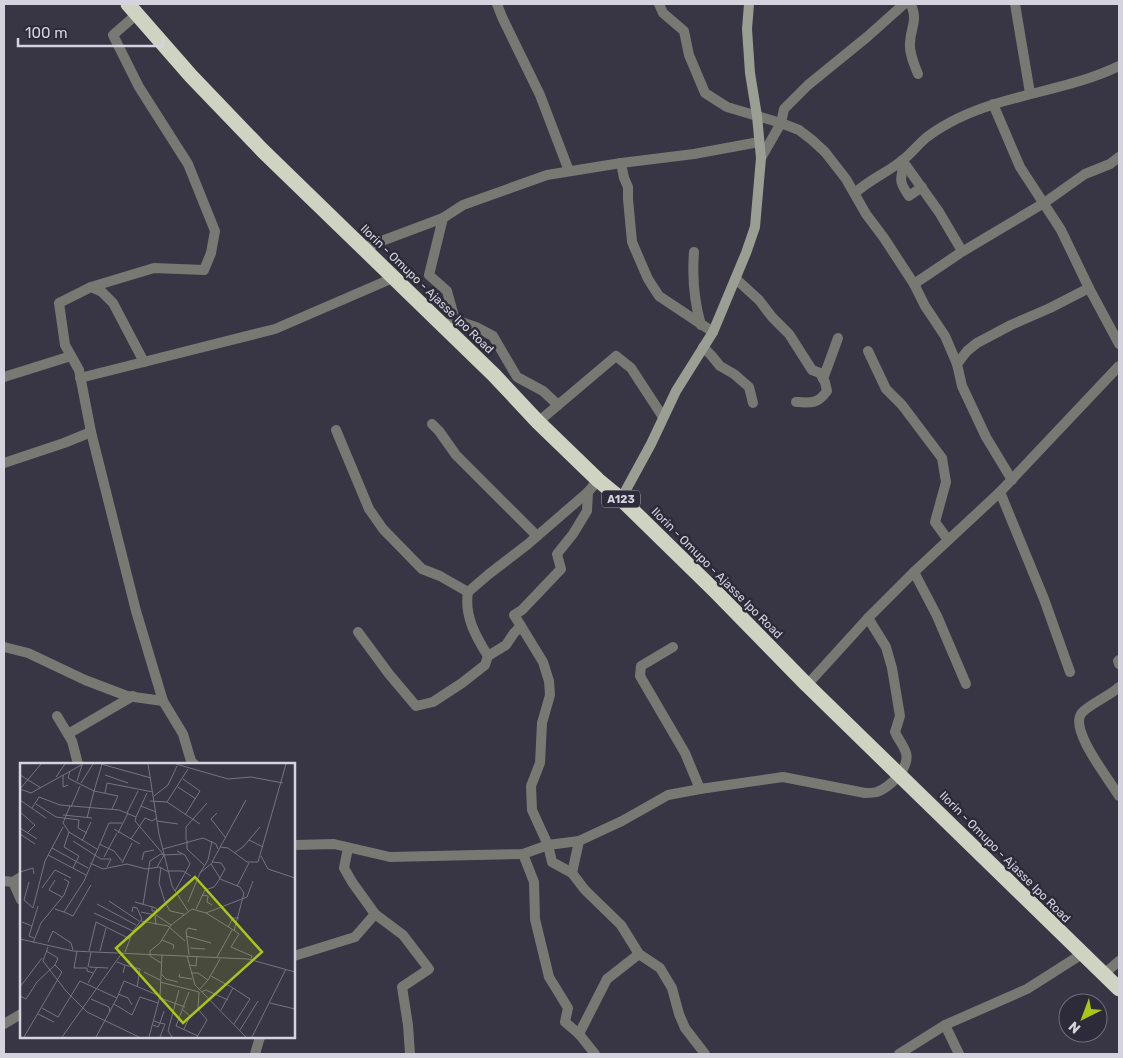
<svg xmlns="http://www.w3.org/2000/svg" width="1123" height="1058" viewBox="0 0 1123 1058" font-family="Rubik,sans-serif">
  <rect width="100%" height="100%" fill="#383544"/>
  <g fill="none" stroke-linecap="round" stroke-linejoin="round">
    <g stroke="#777972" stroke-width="10">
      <path d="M 497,4 L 502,17 L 540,95 L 569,171"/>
      <path d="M 659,4 L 663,13 L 684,31 L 689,55 L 705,93 L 727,107 L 781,123 L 761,158"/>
      <path d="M 904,4 L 867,37 L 808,85 L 784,109 L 781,123 L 799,130 L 812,140 L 825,152 L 846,179 L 866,214 L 884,238 L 914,284 L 925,306 L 945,336 L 957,364 L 962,386 L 986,437 L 1012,480"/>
      <path d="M 911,4 C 918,23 911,24 910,43 C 909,53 914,64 918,74"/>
      <path d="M 1015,4 L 1030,93"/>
      <path d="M 137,14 L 113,35 L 139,87 L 188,164 L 215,231 L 211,253 L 204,270 L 154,268 L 91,287 L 59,303 L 65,345 L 79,370 L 91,432 L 136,611 L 163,701 L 183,734 L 191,761 L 194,764"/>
      <path d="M 993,104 L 1020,167 L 1061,230 L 1089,288 L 1119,344"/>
      <path d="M 902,160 L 939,212 L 962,251"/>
      <path d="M 904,163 C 900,180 899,182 909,196 L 922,187"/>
      <path d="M 855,193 C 868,181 882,175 896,165 C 908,158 916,146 927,137 C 947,122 972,111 995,104 C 1036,91 1080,85 1119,66"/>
      <path d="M 443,218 L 429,275 L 447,291 L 455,320 L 449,323"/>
      <path d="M 363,248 L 443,218 L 463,205 L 547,175 L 621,163"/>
      <path d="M 694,252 C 692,278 694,301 701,325"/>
      <path d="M 736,279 L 759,300 L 772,317 L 789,334 L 812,370 L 820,373 L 825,382 L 827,391 C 818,404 811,403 796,402"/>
      <path d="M 914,284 L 960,253 L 1044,203 L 1085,174 L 1110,164 L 1119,157"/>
      <path d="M 91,287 L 102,292 L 113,303 L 144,362"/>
      <path d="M 455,320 L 476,327 L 493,336 L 517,377 L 543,391 L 558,405"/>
      <path d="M 713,332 L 659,296 L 648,279 L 632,242 L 628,199 L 628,187 L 624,178 L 621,163 L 694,154 L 759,142"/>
      <path d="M 703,347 L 711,355 L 720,366 L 734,374 L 749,387 L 753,403"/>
      <path d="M 868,351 L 886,389 L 902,405 L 942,458 L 946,482 L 935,522 L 948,540"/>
      <path d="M 957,364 L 967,351 L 977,343 L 1011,325 L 1050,308 L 1089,288"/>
      <path d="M 4,377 L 71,356"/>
      <path d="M 80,378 L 275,329 L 393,278"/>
      <path d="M 823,379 L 838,338"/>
      <path d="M 538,422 L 616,356 L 631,368 L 663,417"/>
      <path d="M 432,424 L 439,431 L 456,455 L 537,536"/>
      <path d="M 336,430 L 369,509 L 383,529 L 422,569 L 440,576 L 468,592"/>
      <path d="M 4,463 L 64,443 L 91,432"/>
      <path d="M 1000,492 L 1044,599 L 1070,672"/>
      <path d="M 914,572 L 937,616 L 966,684"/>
      <path d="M 521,626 L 543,662 L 549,681 L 550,695 L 542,723 L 540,763 L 531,786 L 532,810 L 548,845 L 552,862 L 572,873 L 585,890 L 621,925 L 639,954 L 660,968 L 672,988 L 679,1014 L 685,1028 L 705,1054"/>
      <path d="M 358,632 L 389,674 L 416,706 L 433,702 L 462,683 L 485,665 L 488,656 L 506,645 L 514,633 L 521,626 L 514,615 L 522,610 L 561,569 L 557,554 L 573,534 L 587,511 L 588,492 L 598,480"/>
      <path d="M 4,647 L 28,653 L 85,680 L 127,696 L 163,701"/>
      <path d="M 673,647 L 641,666 L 640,676 L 685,753 L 700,789"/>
      <path d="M 488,656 C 476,637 464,616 468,592 L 489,574 L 528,544 L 588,492"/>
      <path d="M 1119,660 L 1118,661 L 1119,664"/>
      <path d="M 807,685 L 868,618 L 914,572 L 1000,492 L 1119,366"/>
      <path d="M 1119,687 C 1110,696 1087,705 1081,714 C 1070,731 1109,779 1119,796"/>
      <path d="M 57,716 L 72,741 L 78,764"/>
      <path d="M 68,734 L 133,696"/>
      <path d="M 294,845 L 334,844 L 390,857 L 523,854 L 548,845 L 579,841 L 622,821 L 668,795 L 700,789 L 783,777 L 865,793 C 869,793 873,793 877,792 C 890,787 910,768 906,753 C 904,746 898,739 895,732 L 900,716 L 892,668 L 886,647 L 868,618"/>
      <path d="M 348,848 L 344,868 L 352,882 L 375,914 L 403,935 L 429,969 L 402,987 L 408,1025 L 410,1054"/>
      <path d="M 523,854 L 534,882 L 535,919 L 549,977 L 568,1008 L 565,1022 L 579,1034"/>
      <path d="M 572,873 L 579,841"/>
      <path d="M 4,881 L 13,882 L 21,877"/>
      <path d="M 13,882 L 21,900"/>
      <path d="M 294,956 L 355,937 L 375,914"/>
      <path d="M 1104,974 L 1119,961"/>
      <path d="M 4,1024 L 21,1014"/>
      <path d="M 945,1025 L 959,1054"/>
      <path d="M 255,1054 L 260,1037"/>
      <path d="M 595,1054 L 579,1034 L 607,979 L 639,954"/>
      <path d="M 899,1054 L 945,1025 L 1027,989 L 1082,954"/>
    </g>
    <path stroke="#9b9e93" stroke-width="10" d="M 621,499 L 651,444 L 676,391 L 713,332 L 746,253 L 755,227 L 761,158 L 757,116 L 750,73 L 747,29 L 749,4"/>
    <path stroke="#cfd4c2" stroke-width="15" d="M 128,4 L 191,76 L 263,151 L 494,375 L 538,422 L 598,480 L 621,499 L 715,591 L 807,685 L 1119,989"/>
  </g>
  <g text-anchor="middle" stroke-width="5" stroke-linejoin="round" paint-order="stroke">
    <rect fill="#2d2b39" stroke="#a3a1ac" stroke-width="1" x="602" y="490.5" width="38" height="17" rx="4"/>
    <g font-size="11" font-weight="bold" fill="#d5d3dd">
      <text x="621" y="503">A123</text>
    </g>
    <g font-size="12" fill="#d5d3dd" stroke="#2d2b39">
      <text transform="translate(427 289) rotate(44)" y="4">Ilorin - Omupo - Ajasse Ipo Road</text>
      <text transform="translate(717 573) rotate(45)" y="4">Ilorin - Omupo - Ajasse Ipo Road</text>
      <text transform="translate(1005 857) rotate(45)" y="4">Ilorin - Omupo - Ajasse Ipo Road</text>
    </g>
  </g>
  <g transform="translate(20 763)">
    <rect width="275" height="275" fill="#383544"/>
    <path fill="none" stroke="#777481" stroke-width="1" d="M 81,1 L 131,15M 82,1 L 74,28 L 98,33 L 92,46M 128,1 L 139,71 L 152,123 L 168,148M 156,1 L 208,16 L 231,14 L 263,20M 50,8 L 48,15 L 74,28 L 67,55M 0,12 L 21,25M 43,12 L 43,24 L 48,22M 85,12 L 108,20M 36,14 L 45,1M 163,16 L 180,28 L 165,52M 57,18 L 62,2M 61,20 L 73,1M 158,24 L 176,36M 0,26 L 11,30 L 63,1M 0,26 L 21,1M 85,30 L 87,20 L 133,29M 134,33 L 148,22 L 157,3M 0,37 L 26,55M 130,38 L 147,39 L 180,61M 147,39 L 168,6M 16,41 L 36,54 L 59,57M 50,43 L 43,60 L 49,69 L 44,84 L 59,93 L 53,105M 121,43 L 136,49M 51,44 L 60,23M 12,45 L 19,34 L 40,42 L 99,47 L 116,54 L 115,58 L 144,92 L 162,91M 0,49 L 15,62 L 7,70M 107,50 L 118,28M 197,50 L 191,56 L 205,74M 43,52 L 72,55M 116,54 L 127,30M 59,57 L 58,65 L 67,70M 137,58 L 158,61M 0,65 L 17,76M 94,66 L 120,81M 49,69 L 77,86M 98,70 L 108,50M 0,71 L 15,81M 111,76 L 125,55 L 132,58 L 137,55M 166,77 L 166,64 L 187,40M 167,77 L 167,86 L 184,102M 229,77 L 243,84M 53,78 L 81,96 L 91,96 L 87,104M 62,78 L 71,59M 79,81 L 94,88 L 102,98M 200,84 L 208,85 L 227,99 L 238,99 L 266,1M 32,85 L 68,105M 143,86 L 183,75 L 196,81 L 198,86M 214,90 L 223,84 L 240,64M 28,92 L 66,112M 241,93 L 248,106 L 275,115M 84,94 L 97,70M 122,97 L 124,89 L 134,87M 192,99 L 226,37M 70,100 L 83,106 L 107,101 L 126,106 L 139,104 L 149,109M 102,100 L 112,80M 191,101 L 200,115M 141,104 L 139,120 L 145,139 L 150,148 L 164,151M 149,108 L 163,108 L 171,113M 0,109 L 13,105 L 14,111M 180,110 L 188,97 L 192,78M 200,116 L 220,124 L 224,130 L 214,168M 35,117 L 29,127 L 42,134M 9,119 L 4,137 L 13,145 L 25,98 L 43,64M 217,123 L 229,100M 22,125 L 35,107 L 51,115M 155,128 L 170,101 L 165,92 L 157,88M 182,132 L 188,133 L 187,139 L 192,142M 89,138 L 119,158M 115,139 L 136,145 L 137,148 L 132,148 L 132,144M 168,139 L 180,110 L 193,99 L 201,100 L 205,106 L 199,117 L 194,124 L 185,127 L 176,146M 77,141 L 116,162M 123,142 L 130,98 L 141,91 L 144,92 L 137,104M 35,146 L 44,149 L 64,118 L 89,60 L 102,60M 44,149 L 53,153 L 71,122M 121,149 L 135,152 L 136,162M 74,150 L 113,168M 186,150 L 227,134 L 233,118M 136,152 L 151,162M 121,158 L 148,163 L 165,178M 2,159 L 12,163 L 9,173 L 14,175M 12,163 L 18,143M 208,164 L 213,155 L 219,155M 166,173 L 191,180M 0,176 L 53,188 L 228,196 L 275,209M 142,177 L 154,182 L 153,186M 28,179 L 33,168 L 51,180 L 53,187M 13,180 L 21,160 L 44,132 L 49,119 L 44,116M 28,184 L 23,198 L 46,228 L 67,249 L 119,274M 170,185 L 185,186M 57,188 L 54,205 L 67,205 L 67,208 L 73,210M 69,188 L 76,159 L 110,176M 80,188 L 86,165M 105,189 L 113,168 L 122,156 L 117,145 L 113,144 L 112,149M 169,192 L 166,168 L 168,165 L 177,167M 167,193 L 175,222 L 226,274M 197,194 L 212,167M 97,199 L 105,202 L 103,210M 141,200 L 130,193 L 130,188 L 140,180 L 151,162 L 172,146 L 186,150 L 215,168 L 219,171 L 211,184 L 232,193 L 231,196M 105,202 L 120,206 L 117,224M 169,202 L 176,203 L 177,193M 68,204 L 71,189M 69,204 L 88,205M 124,209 L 140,217M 171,210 L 178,210 L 188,217 L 179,227M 141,211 L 146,216 L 158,219M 160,211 L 159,214 L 172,216M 191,213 L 213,225M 188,217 L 200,196M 140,219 L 179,229 L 178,246 L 187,257 L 177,274M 68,220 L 77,204M 0,224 L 22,195M 169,229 L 156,263 L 178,273M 181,229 L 186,227 L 208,237M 98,231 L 108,235 L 112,242M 0,233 L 6,236 L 17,219 L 35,202 L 38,195 L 26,188M 97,235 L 104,218 L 140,233M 140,235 L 165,244M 71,236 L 89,244 L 90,249M 250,240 L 275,246M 94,241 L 112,252 L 120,234 L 138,240M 22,245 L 38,254 L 60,218 L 97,235 L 76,274M 163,247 L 170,253 L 164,266M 201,247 L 213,225 L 230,236 L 214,261M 18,251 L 34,259M 133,262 L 138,264 L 140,260 L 134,258M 220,267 L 238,238M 4,274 L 42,209 L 35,202M 42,274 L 102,190M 129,274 L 140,233 L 142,192M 140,274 L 145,261 L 140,260 L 144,248M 152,274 L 148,268 L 159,227M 232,274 L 266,206"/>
    <path fill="#aac717" fill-opacity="0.15" stroke="#aac717" stroke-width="2.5" d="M 175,114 L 242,189 L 163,260 L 96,185 Z"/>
    <rect width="275" height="275" fill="none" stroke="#d5d3dd" stroke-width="2.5"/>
  </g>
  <rect width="1123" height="1058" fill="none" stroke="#d5d3dd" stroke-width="10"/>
  <g transform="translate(1083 1018) rotate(222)"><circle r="24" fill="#2d2b39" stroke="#706e7b"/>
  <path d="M0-4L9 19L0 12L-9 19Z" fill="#aac717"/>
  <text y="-8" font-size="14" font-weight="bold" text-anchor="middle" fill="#d5d3dd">N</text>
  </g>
  <path d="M18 38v8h145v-8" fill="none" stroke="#d5d3dd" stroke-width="2.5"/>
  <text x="25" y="38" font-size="15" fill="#d5d3dd" stroke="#2d2b39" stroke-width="4" paint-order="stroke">100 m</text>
</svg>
